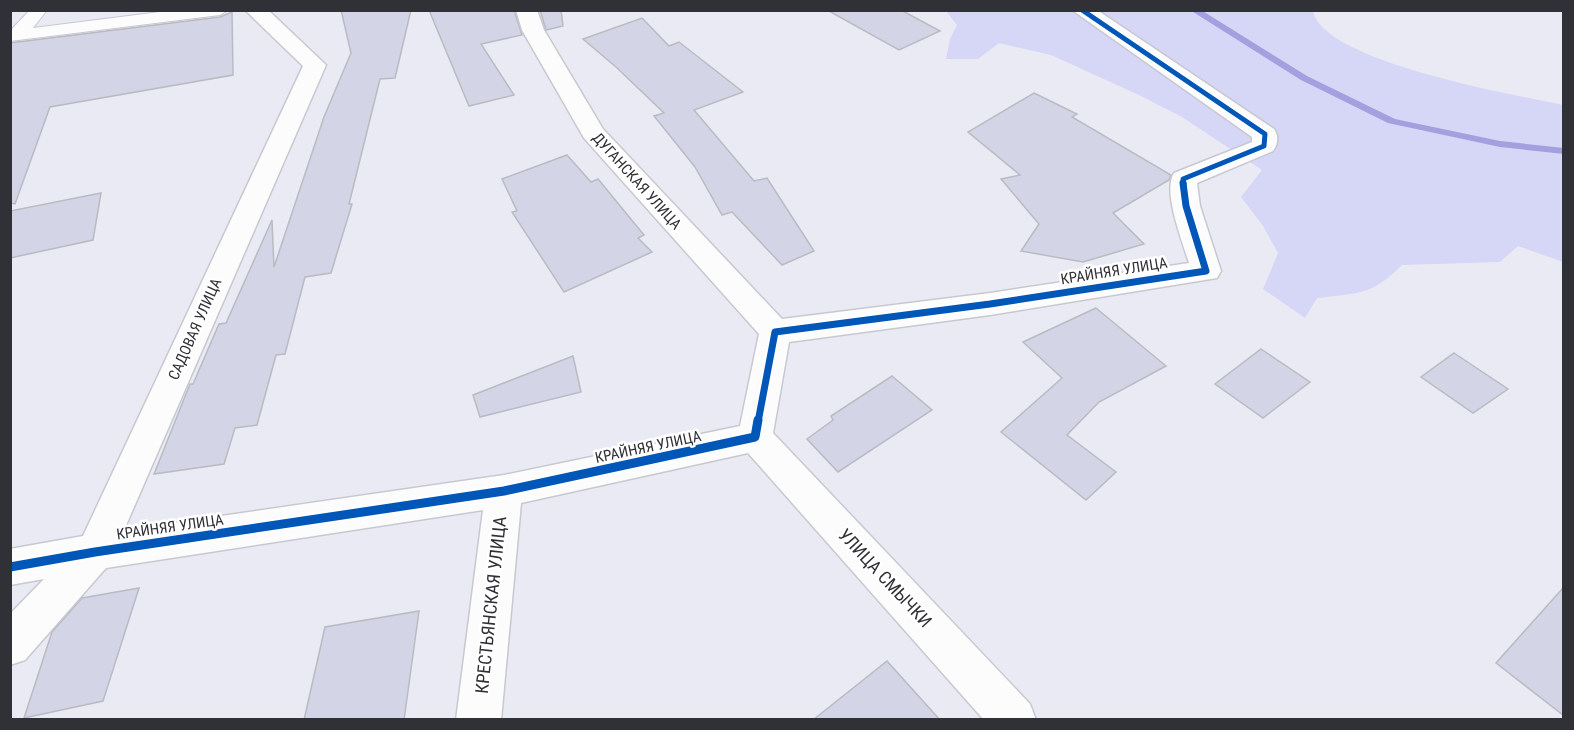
<svg xmlns="http://www.w3.org/2000/svg" width="1574" height="730" viewBox="0 0 1574 730" font-family="'Roboto Condensed',sans-serif">
  <rect width="100%" height="100%" fill="#eaeaf4"/>
  <path fill="#d6d6f6" d="M 946,11 L 1313,11 C 1323,62 1516,95 1563,105 L 1563,262 L 1518,246 L 1500,262 L 1402,265 C 1371,296 1358,293 1317,298 L 1305,318 L 1263,289 L 1278,253 L 1263,226 L 1241,197 L 1262,170 L 1182,117 L 1139,95 L 1051,55 L 999,43 L 978,59 L 946,59 L 950,39 L 957,25 Z"/>
  <g fill="none" stroke-linecap="round" stroke-linejoin="round">
    <path fill="#a2a0df" fill-rule="evenodd" d="M 1190,10 L 1201,10 L 1307,76 L 1395,119 L 1500,141 L 1564,148 L 1564,154 L 1500,147 L 1388,123 L 1301,80 Z"/>
  </g>
  <g fill="#d3d4e6" stroke="#babbc2" stroke-width="1.5">
    <path d="M 341,10 L 411,10 L 395,78 L 380,79 L 349,204 L 352,204 L 331,273 L 305,277 L 285,354 L 276,355 L 257,425 L 235,428 L 224,464 L 154,474 L 190,384 L 193,384 L 219,324 L 226,323 L 272,220 L 274,267 L 324,117 L 351,53 Z"/>
    <path d="M 429,10 L 514,10 L 522,35 L 481,44 L 514,95 L 469,106 Z"/>
    <path d="M 540,10 L 561,10 L 563,26 L 546,30 Z"/>
    <path d="M 827,10 L 901,10 L 940,31 L 899,50 Z"/>
    <path d="M 232,12 L 233,75 L 50,107 L 15,204 L 10,203 L 10,43 L 220,17 Z"/>
    <path d="M 642,18 L 669,46 L 679,42 L 743,92 L 694,110 L 754,181 L 767,178 L 814,251 L 782,265 L 732,212 L 722,215 L 695,167 L 654,116 L 664,113 L 616,67 L 583,39 Z"/>
    <path d="M 1034,93 L 1077,114 L 1072,117 L 1171,175 L 1169,180 L 1113,213 L 1144,244 L 1083,262 L 1021,251 L 1039,224 L 1001,179 L 1020,175 L 968,132 Z"/>
    <path d="M 567,155 L 591,182 L 598,179 L 644,235 L 638,238 L 652,252 L 564,292 L 512,212 L 517,211 L 502,179 Z"/>
    <path d="M 101,193 L 93,240 L 10,258 L 10,211 Z"/>
    <path d="M 1096,308 L 1166,366 L 1099,402 L 1067,435 L 1116,472 L 1086,500 L 1001,432 L 1062,378 L 1023,342 Z"/>
    <path d="M 1261,349 L 1310,382 L 1263,418 L 1215,384 Z"/>
    <path d="M 1454,353 L 1508,389 L 1473,413 L 1421,377 Z"/>
    <path d="M 573,356 L 581,392 L 480,417 L 473,395 Z"/>
    <path d="M 892,376 L 932,410 L 838,472 L 807,439 L 833,420 L 831,416 Z"/>
    <path d="M 139,588 L 103,701 L 24,718 L 52,632 L 82,598 Z"/>
    <path d="M 1563,588 L 1563,715 L 1496,663 Z"/>
    <path d="M 419,611 L 404,720 L 304,720 L 325,627 Z"/>
    <path d="M 887,661 L 940,720 L 813,720 Z"/>
  </g>
  <g fill="none" stroke-linecap="round" stroke-linejoin="round">
    <g stroke="#c8c8d0" stroke-width="2">
      <path id="service" d="M 30,10 L 47,10 L 33,28 L 176,10 L 228,10 L 220,15 L 10,41 L 10,31 Z"/>
    </g>
    <g stroke="#c8c8d0" stroke-width="3">
      <path id="minor" d="M 245,10 L 268,10 L 326,65 L 124,530 L 504,475 L 740,426 L 759,334 L 584,138 L 522,30 L 516,10 L 537,10 L 544,30 L 603,129 L 782,319 L 990,293 L 1189,263 C 1183,243 1162,191 1174,173 L 1252,142 L 1252,137 L 1072,10 L 1097,10 L 1274,129 C 1279,136 1278,144 1273,151 L 1197,183 L 1200,206 L 1221,271 L 1217,278 L 990,315 L 789,342 L 773,433 L 1030,704 L 1036,720 L 984,720 L 748,453 L 521,503 L 501,720 L 456,720 L 483,510 L 106,568 L 25,660 L 10,665 L 10,614 L 44,579 L 10,585 L 10,549 L 83,536 L 303,66 Z"/>
    </g>
    <use href="#service" fill="#fcfcfd" fill-rule="evenodd"/>
    <use href="#minor" fill="#fcfcfd" fill-rule="evenodd"/>
    <g stroke="#fff" stroke-width="8">
      <path id="cycleway-far2" d="M 1082,10 L 1265,134 L 1264,146 L 1183,179 L 1184,184"/>
    </g>
    <g stroke="#fff" stroke-width="10">
      <path id="cycleway-far1" d="M 758,422 L 775,332 L 990,304 L 1206,271 L 1186,206 L 1183,183"/>
    </g>
    <g stroke="#fff" stroke-width="13">
      <path id="cycleway" d="M 10,567 L 95,552 L 504,491 L 755,437 L 758,420"/>
    </g>
    <use href="#cycleway-far2" stroke="#0057b8" stroke-width="5"/>
    <use href="#cycleway-far1" stroke="#0057b8" stroke-width="7"/>
    <use href="#cycleway" stroke="#0057b8" stroke-width="9"/>
  </g>
  <g text-anchor="middle" stroke-width="5" stroke-linejoin="round" paint-order="stroke">
    <g font-size="15" fill="#303037" stroke="#fff">
      <text transform="translate(637 181) rotate(48)" y="5">ДУГАНСКАЯ УЛИЦА</text>
      <text transform="translate(1114 271) rotate(-9)" y="5">КРАЙНЯЯ УЛИЦА</text>
      <text transform="translate(195 329) rotate(-66)" y="5">САДОВАЯ УЛИЦА</text>
      <text transform="translate(648 447) rotate(-12)" y="5">КРАЙНЯЯ УЛИЦА</text>
      <text transform="translate(170 527) rotate(-8)" y="5">КРАЙНЯЯ УЛИЦА</text>
    </g>
    <g font-size="18" fill="#303037" stroke="#fff">
      <text transform="translate(885 578) rotate(47)" y="6">УЛИЦА СМЫЧКИ</text>
      <text transform="translate(491 605) rotate(-84)" y="6">КРЕСТЬЯНСКАЯ УЛИЦА</text>
    </g>
  </g>
  <rect width="1574" height="730" fill="none" stroke="#303037" stroke-width="24"/>
</svg>
